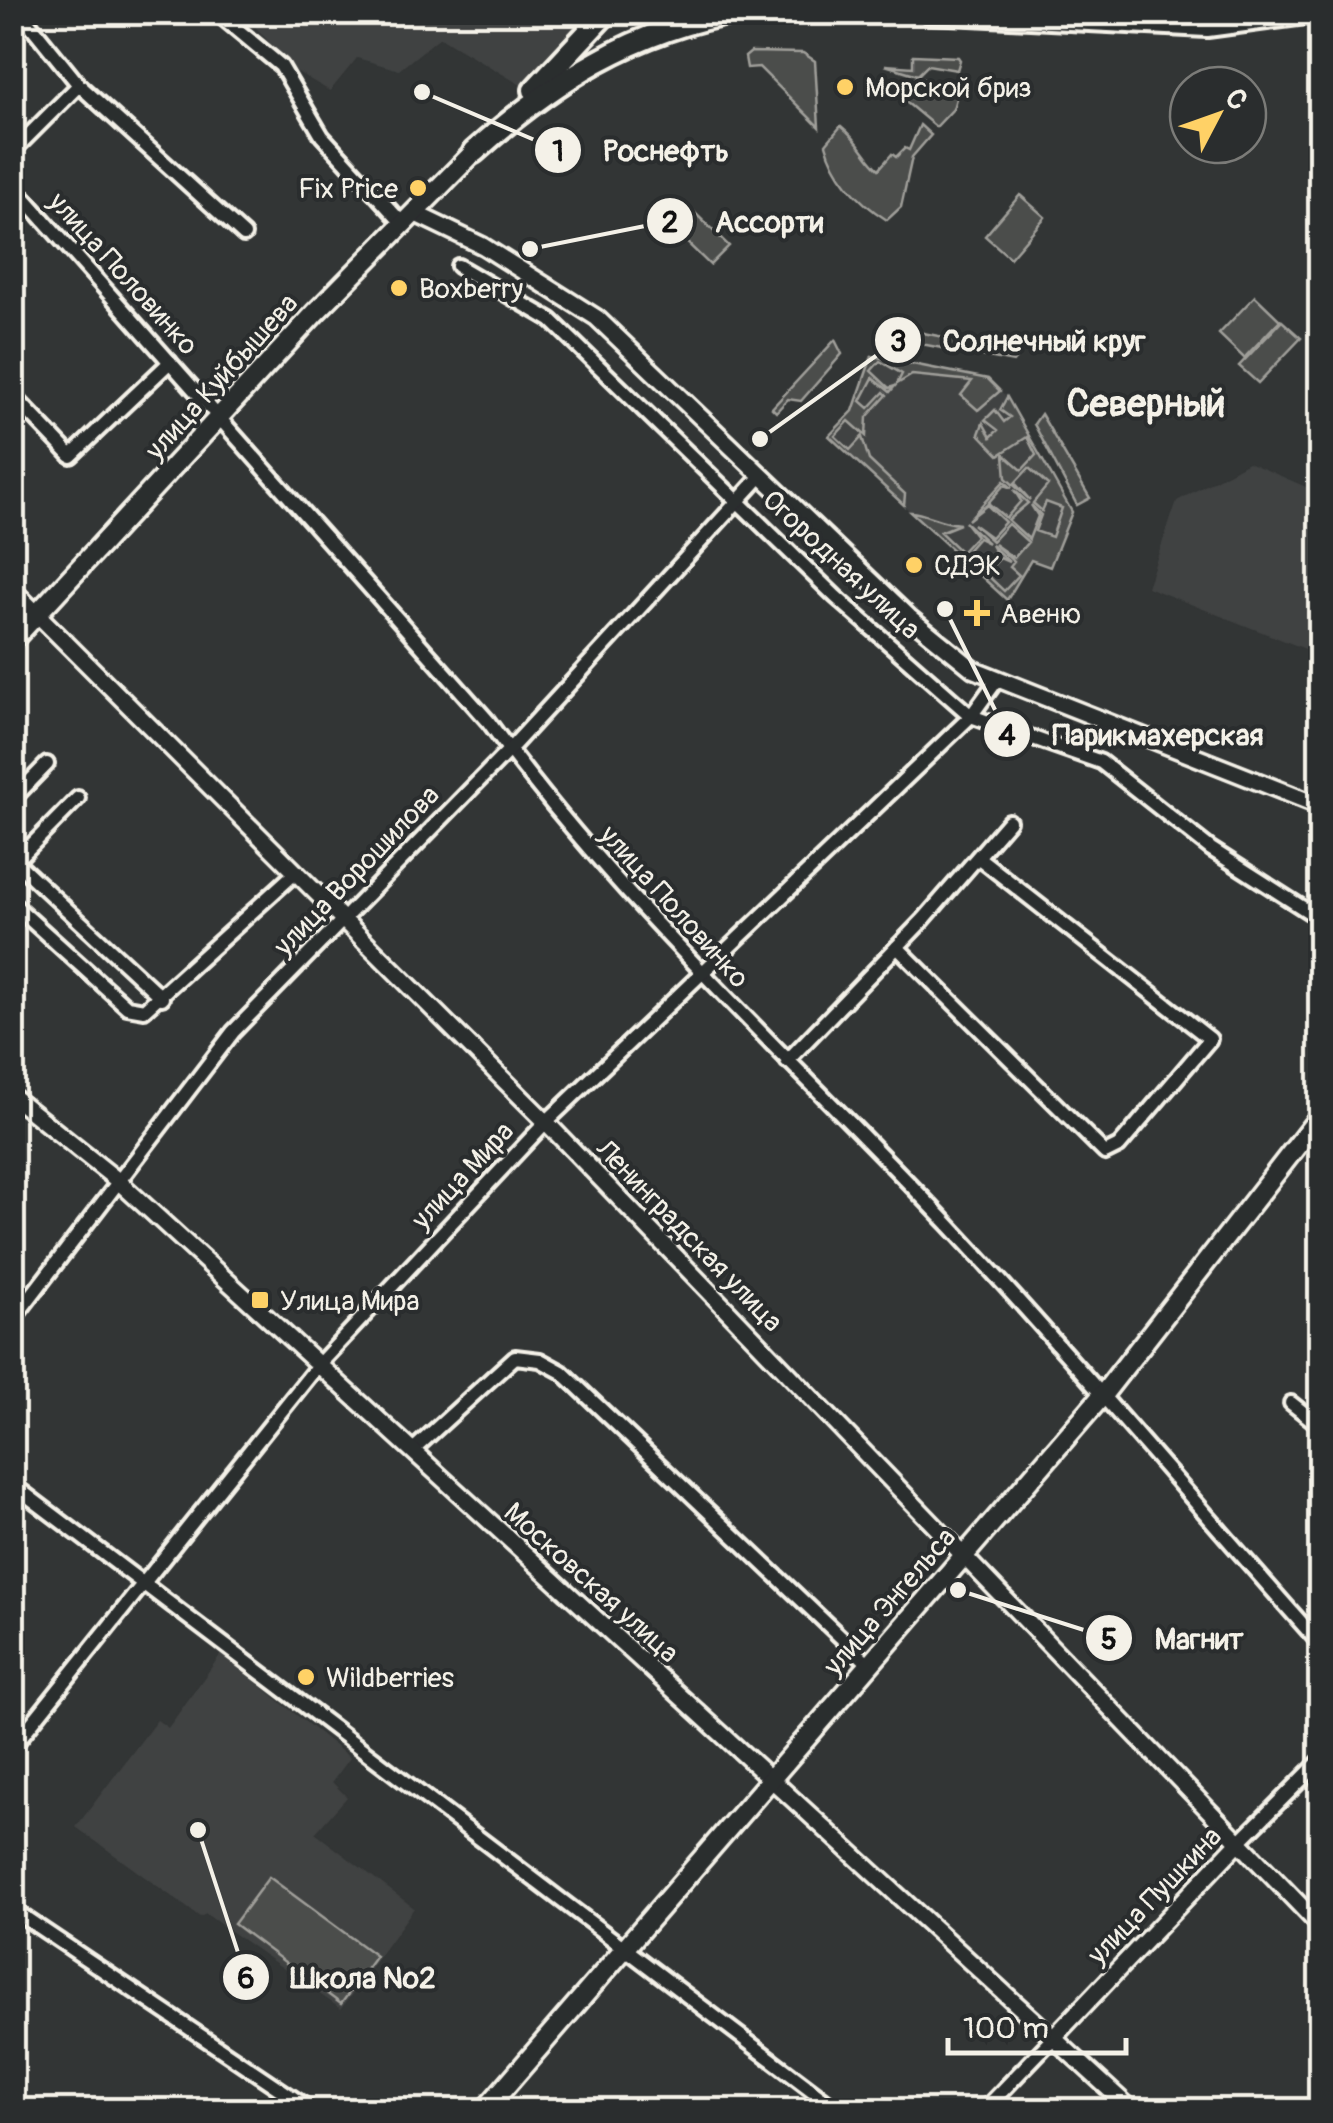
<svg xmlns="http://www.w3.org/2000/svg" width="1333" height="2123" viewBox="0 0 1333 2123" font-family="Pangolin,sans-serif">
  <rect width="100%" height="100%" fill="#323535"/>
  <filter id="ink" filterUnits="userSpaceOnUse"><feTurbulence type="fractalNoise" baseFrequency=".01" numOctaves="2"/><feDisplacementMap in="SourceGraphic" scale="20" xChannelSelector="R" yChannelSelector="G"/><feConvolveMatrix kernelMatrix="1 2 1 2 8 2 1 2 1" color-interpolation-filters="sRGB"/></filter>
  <g filter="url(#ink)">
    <g fill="#404242">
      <path d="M 243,13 L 595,13 L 521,85 L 440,37 L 399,70 L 357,58 L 330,91 L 294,70 Z"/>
      <path d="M 872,356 L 988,379 L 1009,399 L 1072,512 L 1050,567 L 1031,560 L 1007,600 L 829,437 L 853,411 Z"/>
      <path d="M 1248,462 L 1320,493 L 1320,633 L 1313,652 L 1147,587 L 1177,501 Z"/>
      <path d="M 221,1654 L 350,1758 L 332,1782 L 347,1797 L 315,1833 L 414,1908 L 341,2009 L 206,1914 L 200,1917 L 76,1827 L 157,1720 L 168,1728 Z"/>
    </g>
    <g fill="#4b4d4c" stroke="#a09f9a" stroke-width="2.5">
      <path d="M 751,52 L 803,53 L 815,61 L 819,127 L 759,67 L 747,68 L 745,57 Z"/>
      <path d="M 913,55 L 958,57 L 960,60 L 957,70 L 928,65 L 918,75 L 885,65 L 913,67 Z"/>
      <path d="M 917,77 L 958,91 L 953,109 L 936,127 L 900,97 Z"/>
      <path d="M 920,125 L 931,135 L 912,157 L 901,207 L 887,220 C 857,201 835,177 826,144 L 841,126 C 862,143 865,157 879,169 L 892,154 L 896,157 L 905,148 L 909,150 Z"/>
      <path d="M 1020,195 L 1045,217 L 1010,258 L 985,236 Z"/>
      <path d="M 694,212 L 729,246 L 710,265 L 675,231 Z"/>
      <path d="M 1255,296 L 1280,320 L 1244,358 L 1219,334 Z"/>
      <path d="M 1282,321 L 1301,338 L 1258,383 L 1239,366 Z"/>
      <path d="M 908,330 L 994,347 L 1010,360 L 1028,343 L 1013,362 L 906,341 Z"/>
      <path d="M 835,340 L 842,354 L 801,401 L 788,399 L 776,412 L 772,408 Z"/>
      <path d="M 872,356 L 988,379 L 1000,391 L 978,410 L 961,395 L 972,381 L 912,375 L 897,384 L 902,374 L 880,361 L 871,371 L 889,388 L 895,386 L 890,392 L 873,378 L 861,401 L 869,408 L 884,392 L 887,395 L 867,417 L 866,436 L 849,421 L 835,436 L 850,450 L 862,437 L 869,460 L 905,494 L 904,505 L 829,436 L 853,411 Z"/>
      <path d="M 1007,397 L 1072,512 L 1050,567 L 1031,560 L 1007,600 L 911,512 C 926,513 940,523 960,524 L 940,532 L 961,552 L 976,536 L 965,522 L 988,543 L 978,538 L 964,554 L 983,571 L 997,556 L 991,545 L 1009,562 L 1000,558 L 985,573 L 1004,591 L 1019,575 L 1010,567 L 1014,562 L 994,544 L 1014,558 L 1028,542 L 1008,524 L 992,541 L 973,524 L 991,537 L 1005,522 L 987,505 L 968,520 L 1004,481 L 1012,488 L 1004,485 L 988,503 L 1006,518 L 1021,501 L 1014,490 L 1028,503 L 1008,520 L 1029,539 L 1038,516 L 1031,505 L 1041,515 L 1035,531 L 1052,537 L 1062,508 L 1046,502 L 1042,511 L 1033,503 L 1048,485 L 1029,468 L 1015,483 L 1030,500 L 1006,478 L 1004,454 L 1022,470 L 1036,455 L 1027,437 L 999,455 L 979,434 L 983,423 L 991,437 L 998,430 L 985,420 L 995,410 L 1004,422 L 1010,417 L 1000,410 Z"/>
      <path d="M 1041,414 L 1090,498 L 1077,505 L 1034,424 Z"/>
      <path d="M 269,1877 L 376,1956 L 341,2004 L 234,1924 Z"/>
    </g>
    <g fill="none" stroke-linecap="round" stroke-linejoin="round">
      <g stroke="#f4f1e8" stroke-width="20">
        <g id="minor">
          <path d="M 20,12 L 79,85 L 244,235"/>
          <path d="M 216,12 L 281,66 L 322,136 L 403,224"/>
          <path d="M 12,152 L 79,85"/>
          <path d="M 12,184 L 488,721 C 622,906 792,1059 948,1224 C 1076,1361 1196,1505 1320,1644"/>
          <path d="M 458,266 L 551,320 L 836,597 L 971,716 L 1101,762 L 1211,849 L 1320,919"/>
          <path d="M 12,394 L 71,456 L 170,362"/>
          <path d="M 12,800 L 47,764"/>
          <path d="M 16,862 L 162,998"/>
          <path d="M 12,865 L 78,798"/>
          <path d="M 12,903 L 127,1007 L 144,1010 L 295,873"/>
          <path d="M 897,947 L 1105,1153 L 1119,1146 L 1210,1039 L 979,858"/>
          <path d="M 787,1061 L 924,919 L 1009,821"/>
          <path d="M 12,1321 L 233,1032 L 509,750 L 761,476"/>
          <path d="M 1291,1403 L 1320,1426"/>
          <path d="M 412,1451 L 515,1357 L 540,1360 L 562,1372 L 870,1665"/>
          <path d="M 12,1484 L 838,2110"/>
          <path d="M 12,1748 L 319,1364 L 546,1122 L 971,716 L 997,680"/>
          <path d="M 1240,1841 L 1320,1761"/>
          <path d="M 12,1909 L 311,2110"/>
          <path d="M 984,2110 L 1053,2038"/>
        </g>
      </g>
      <g stroke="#f4f1e8" stroke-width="22">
        <g id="tertiary">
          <path d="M 414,213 L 483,246 L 597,318 L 909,617 L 973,669 L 1320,806"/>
          <path d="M 12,589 L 546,1122 L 1320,1926"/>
          <path d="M 12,1096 L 117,1180 L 1132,2110"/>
          <path d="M 1053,2038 L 1240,1841"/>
        </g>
      </g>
      <g stroke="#f4f1e8" stroke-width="25">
        <g id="secondary">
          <path d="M 12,641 L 316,312 L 474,152"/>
          <path d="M 485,2110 L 1101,1397 L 1320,1116"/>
        </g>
      </g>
      <g stroke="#f4f1e8" stroke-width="28">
        <g id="trunk">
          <path d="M 931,12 L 1207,26 L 1313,12"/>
          <path d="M 534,90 L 607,12"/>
          <path d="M 474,152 C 551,83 635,28 740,12"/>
        </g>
      </g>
      <use href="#minor" stroke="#2a2d2e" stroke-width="12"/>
      <use href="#tertiary" stroke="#2a2d2e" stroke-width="15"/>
      <use href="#secondary" stroke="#2a2d2e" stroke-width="18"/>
      <use href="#trunk" stroke="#2a2d2e" stroke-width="20"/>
    </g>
  </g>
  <g fill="#ffd166" stroke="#2a2d2e" stroke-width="4">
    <circle cx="845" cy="87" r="10"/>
    <circle cx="418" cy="188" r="10"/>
    <circle cx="399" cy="288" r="10"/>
    <circle cx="914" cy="565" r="10"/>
    <path d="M972 598h10v10h10v10h-10v10h-10v-10h-10v-10h10z"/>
    <rect x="250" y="1290" width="20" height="20" rx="5"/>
    <circle cx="306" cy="1677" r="10"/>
  </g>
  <g text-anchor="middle" stroke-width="8" stroke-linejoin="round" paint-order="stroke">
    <g font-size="28" fill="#f4f1e8" stroke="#2a2d2e" text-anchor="start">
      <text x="865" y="97">Морской бриз</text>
      <text x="398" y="198" text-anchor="end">Fix Price</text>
      <text x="419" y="298">Boxberry</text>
      <text x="934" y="575">СДЭК</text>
      <text x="1000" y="623">Авеню</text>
      <text x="280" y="1310">Улица Мира</text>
      <text x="326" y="1687">Wildberries</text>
    </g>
    <g font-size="28" fill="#f4f1e8" stroke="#2a2d2e">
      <text transform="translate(124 273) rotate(48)" y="10">улица Половинко</text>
      <text transform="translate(221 376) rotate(-48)" y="10">улица Куйбышева</text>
      <text transform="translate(842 564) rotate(43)" y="10">Огородная улица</text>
      <text transform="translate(356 870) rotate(-46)" y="10">улица Ворошилова</text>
      <text transform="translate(675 906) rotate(48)" y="10">улица Половинко</text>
      <text transform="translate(462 1175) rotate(-47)" y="10">улица Мира</text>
      <text transform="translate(690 1235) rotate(46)" y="10">Ленинградская улица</text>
      <text transform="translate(592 1582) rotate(42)" y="10">Московская улица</text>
      <text transform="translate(889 1601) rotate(-49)" y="10">улица Энгельса</text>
      <text transform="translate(1154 1895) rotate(-46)" y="10">улица Пушкина</text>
    </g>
    <g font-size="38" font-weight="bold" fill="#f4f1e8" stroke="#2a2d2e">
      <text x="1146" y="416">Северный</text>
    </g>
  </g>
  <path fill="none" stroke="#f4f1e8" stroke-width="4" d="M422 92L558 150M530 249L670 221M760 439L898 340M945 609L1007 734M958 1590L1109 1638M198 1830L246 1977"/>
  <g fill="#f4f1e8" stroke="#2a2d2e" stroke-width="4">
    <circle cx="422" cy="92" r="10"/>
    <circle cx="530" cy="249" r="10"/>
    <circle cx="760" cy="439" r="10"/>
    <circle cx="945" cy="609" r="10"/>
    <circle cx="958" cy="1590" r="10"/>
    <circle cx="198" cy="1830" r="10"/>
    <circle cx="558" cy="150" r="25"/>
    <circle cx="670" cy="221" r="25"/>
    <circle cx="898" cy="340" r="25"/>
    <circle cx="1007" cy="734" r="25"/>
    <circle cx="1109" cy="1638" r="25"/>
    <circle cx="246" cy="1977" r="25"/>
  </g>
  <g font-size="30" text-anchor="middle" font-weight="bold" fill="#111">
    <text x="558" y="161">1</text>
    <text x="670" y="232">2</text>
    <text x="898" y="351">3</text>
    <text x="1007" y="745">4</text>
    <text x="1109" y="1649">5</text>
    <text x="246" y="1988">6</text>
  </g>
  <g font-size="30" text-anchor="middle" font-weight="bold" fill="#f4f1e8" stroke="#2a2d2e" stroke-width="8" stroke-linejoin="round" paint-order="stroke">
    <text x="666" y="161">Роснефть</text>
    <text x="769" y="232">Ассорти</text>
    <text x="1044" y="351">Солнечный круг</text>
    <text x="1158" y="745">Парикмахерская</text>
    <text x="1199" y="1649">Магнит</text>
    <text x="363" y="1988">Школа №2</text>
  </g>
  <rect width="1333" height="2123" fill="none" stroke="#2a2d2e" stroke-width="50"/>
  <rect x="25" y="25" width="1283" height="2073" fill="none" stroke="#f4f1e8" stroke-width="4" filter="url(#ink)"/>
  <g transform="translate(1218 115) rotate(49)"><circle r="48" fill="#2a2d2e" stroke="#7b7b78" stroke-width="2.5"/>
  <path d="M0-8L18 38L0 25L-18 38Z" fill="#ffd166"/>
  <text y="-15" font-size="28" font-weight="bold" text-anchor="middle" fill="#f4f1e8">С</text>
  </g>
  <path d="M948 2038v15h178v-15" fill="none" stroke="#f4f1e8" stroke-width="5"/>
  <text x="963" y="2038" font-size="30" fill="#f4f1e8" stroke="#2a2d2e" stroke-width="8" paint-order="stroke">100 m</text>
</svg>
